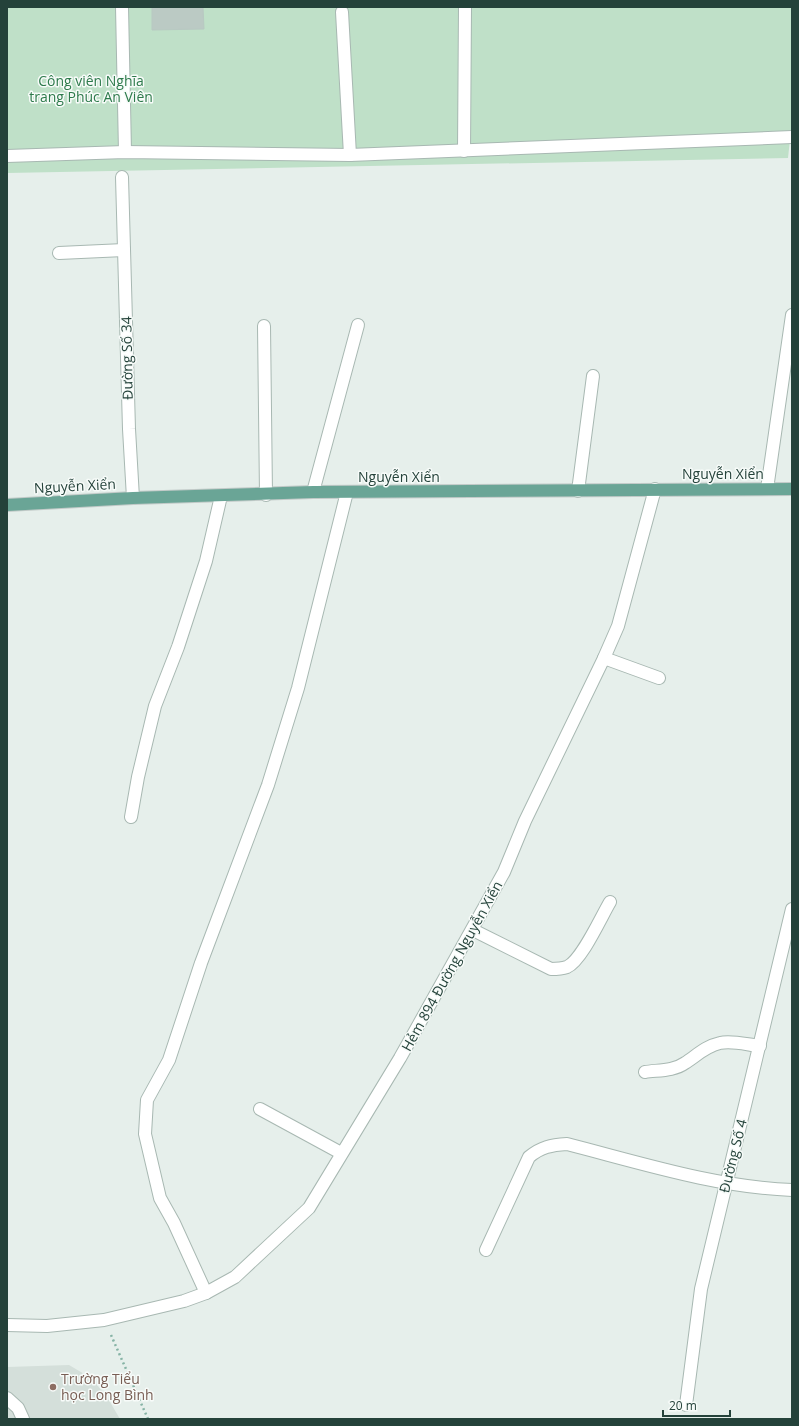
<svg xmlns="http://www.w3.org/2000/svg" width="799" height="1426" viewBox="0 0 799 1426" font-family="'Open Sans',sans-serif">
  <rect width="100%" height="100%" fill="#e6efeb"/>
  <path fill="#d4dfda" d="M 69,1365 L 91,1378 L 107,1397 L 120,1419 L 7,1419 L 7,1367 Z"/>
  <path fill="#bfe0c8" d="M 7,7 L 792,7 L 792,121 L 788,158 L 7,173 Z"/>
  <path fill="#bbcac4" stroke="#b8c9c2" d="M 152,7 L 203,7 L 204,29 L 152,30 Z"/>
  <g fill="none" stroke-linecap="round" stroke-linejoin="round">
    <g stroke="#a8b8b2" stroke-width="14">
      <g id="minor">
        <path d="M 122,7 L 125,152"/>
        <path d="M 342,12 L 350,155"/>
        <path d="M 464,151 L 465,7"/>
        <path d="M 7,156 L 125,152 L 350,155 L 792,137"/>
        <path d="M 122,177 L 129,429 L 133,498"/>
        <path d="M 59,253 L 124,250"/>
        <path d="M 264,326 L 266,495"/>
        <path d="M 767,489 L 792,315"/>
        <path d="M 578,491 L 593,376"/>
        <path d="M 313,492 L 358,325"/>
        <path d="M 604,658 L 659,678"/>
        <path d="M 131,817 L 138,777 L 155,706 L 178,647 L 206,561 L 221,496"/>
        <path d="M 473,930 L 551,969 C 557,969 561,969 567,967 C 582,960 601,917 610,902"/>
        <path d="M 645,1072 C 658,1070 674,1071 685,1063 C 696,1056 706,1046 720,1043 C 732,1040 748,1045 760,1046"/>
        <path d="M 260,1109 L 341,1153"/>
        <path d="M 486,1250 L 529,1157 C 541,1147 551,1145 567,1144 C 641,1163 716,1187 792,1190"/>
        <path d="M 206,1293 L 174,1223 L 160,1198 L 145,1134 L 147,1100 L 169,1060 L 201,963 L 268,785 L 298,688 L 347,492"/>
        <path d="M 7,1325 L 47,1326 L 104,1320 L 184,1301 L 206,1293 L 235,1277 L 309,1208 L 400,1058 L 504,872 L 525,821 L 604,658 L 618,626 L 655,489"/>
        <path d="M 7,1398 L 18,1408 L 23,1419"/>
        <path d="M 686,1405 L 701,1289 L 792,909"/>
      </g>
    </g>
    <g stroke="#c2cac8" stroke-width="14">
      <path id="major" d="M 7,505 L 133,498 L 313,492 L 792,489"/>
    </g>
    <path stroke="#86b3a5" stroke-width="2.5" stroke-dasharray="2 3" stroke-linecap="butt" d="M 111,1335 L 148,1419"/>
    <use href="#minor" stroke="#fff" stroke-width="12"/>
    <use href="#major" stroke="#6aa596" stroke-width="12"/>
  </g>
  <circle fill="#8d6e63" stroke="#f7fbf9" stroke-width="1.5" cx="53" cy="1387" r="4"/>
  <g text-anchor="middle" stroke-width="3" stroke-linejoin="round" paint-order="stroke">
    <g font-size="14" fill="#2d7a4b" stroke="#f7fbf9">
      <text x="91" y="86">Công viên Nghĩa<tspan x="91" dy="16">trang Phúc An Viên</tspan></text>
    </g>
    <g font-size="14" fill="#24423a" stroke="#f7fbf9">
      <text transform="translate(127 358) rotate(-91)" y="5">Đường Số 34</text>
      <text x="723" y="479">Nguyễn Xiển</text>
      <text x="399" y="482">Nguyễn Xiển</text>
      <text transform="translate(75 486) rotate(-3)" y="5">Nguyễn Xiển</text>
      <text transform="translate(452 966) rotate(-61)" y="5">Hẻm 894 Đường Nguyễn Xiển</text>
      <text transform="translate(733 1156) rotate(-76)" y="5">Đường Số 4</text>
    </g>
    <g font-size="14" fill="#785e54" stroke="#f7fbf9" text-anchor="start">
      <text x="61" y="1384">Trường Tiểu<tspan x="61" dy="16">học Long Bình</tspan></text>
    </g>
  </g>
  <rect width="799" height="1426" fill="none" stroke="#24423a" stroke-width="16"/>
  <path d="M663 1410v6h67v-6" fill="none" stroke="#24423a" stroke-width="2"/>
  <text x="669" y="1410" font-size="12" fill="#24423a" stroke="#f7fbf9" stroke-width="3" paint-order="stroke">20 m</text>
</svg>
